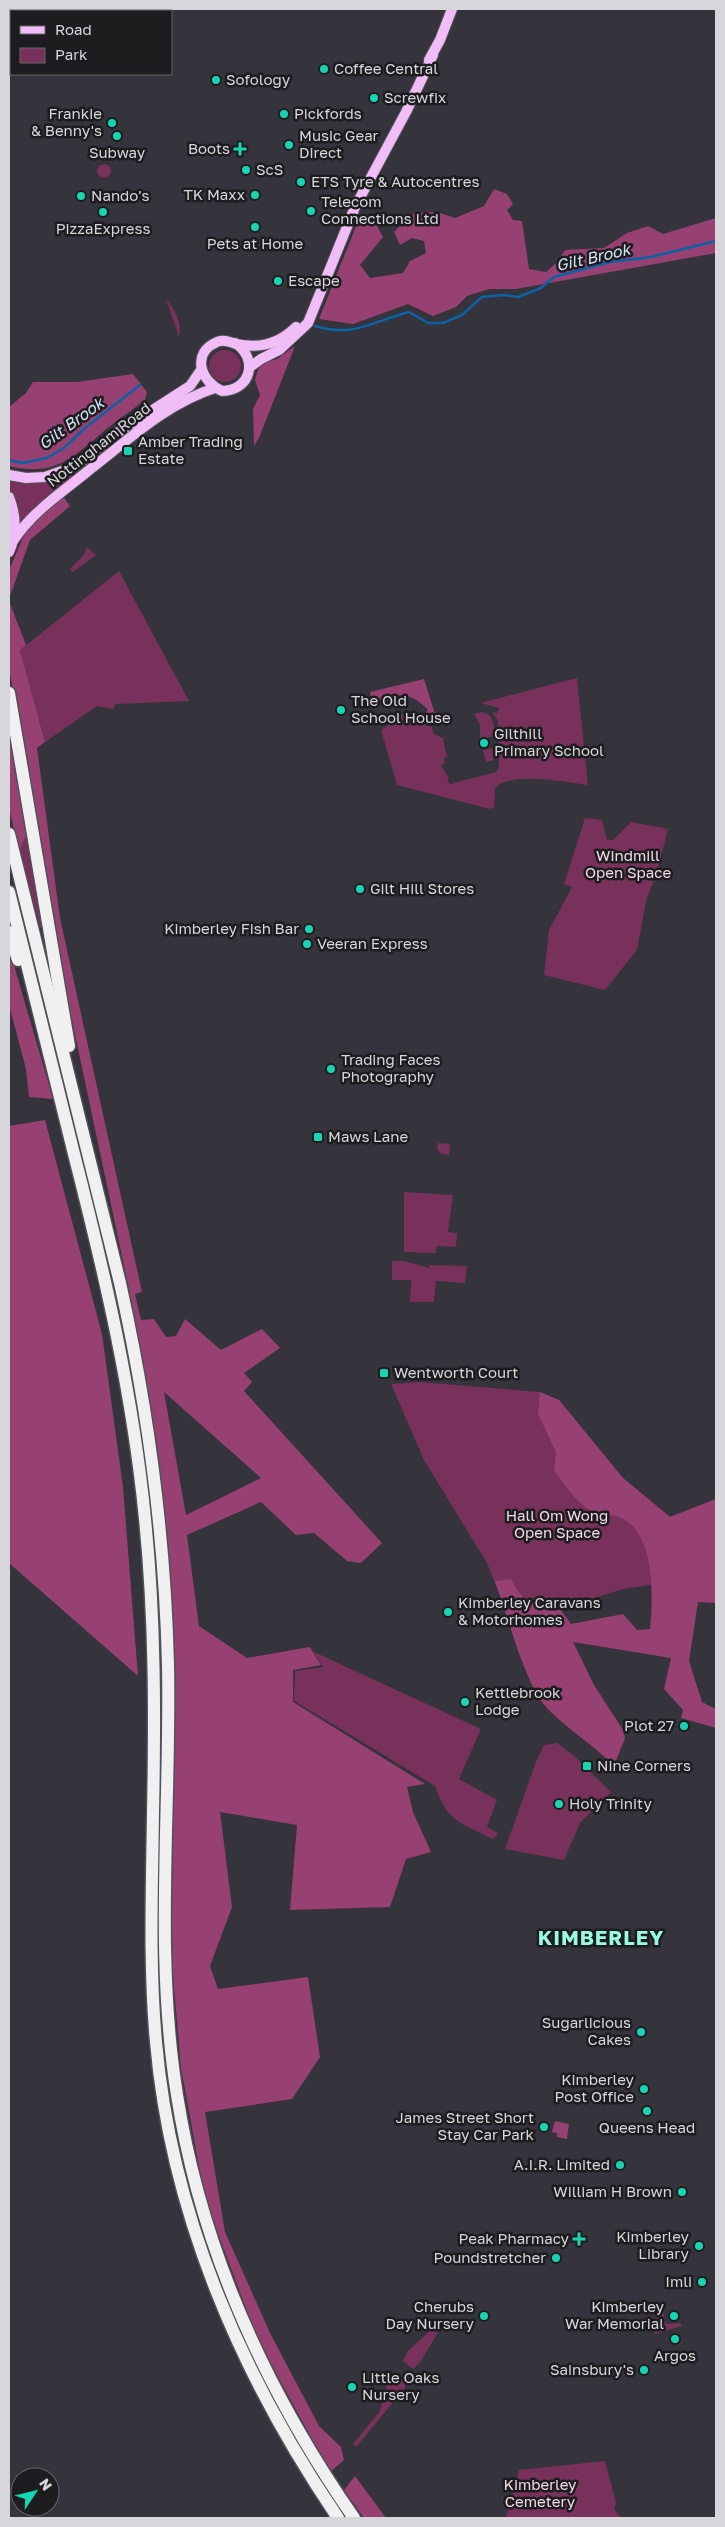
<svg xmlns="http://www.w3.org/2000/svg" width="725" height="2527" viewBox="0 0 725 2527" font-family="'Golos Text',sans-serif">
  <rect width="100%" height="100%" fill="#35333b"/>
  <g fill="#77315a">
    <circle cx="104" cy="171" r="7"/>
    <path d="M 166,299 C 175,309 182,323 179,337 Z"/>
    <circle cx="225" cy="366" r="16"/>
    <path d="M 85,465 L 86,467 L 36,506 L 18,525 C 15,510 9,495 9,480 C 36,487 62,480 85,465 Z"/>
    <path d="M 87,547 L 96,555 L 73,572 L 70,569 L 83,556 Z"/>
    <path d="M 119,571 L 189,701 L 116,704 L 113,709 L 97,706 L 45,742 L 20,650 Z"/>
    <path d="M 577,678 L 588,785 C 566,782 511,771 495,788 L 494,807 L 490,809 L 397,785 L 381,730 C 389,726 396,714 404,714 L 419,723 L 432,727 L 433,733 L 442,738 L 447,737 L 443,739 L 447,757 L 444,758 L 445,764 L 441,765 L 449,778 L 447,780 L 450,784 L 496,772 L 499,767 L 498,721 L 492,712 L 497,713 L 499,708 L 480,703 Z"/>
    <path d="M 481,712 C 494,714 494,724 495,736 L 480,739 L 480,725 L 474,714 Z"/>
    <path d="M 492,748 L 494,760 L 486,762 L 483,750 Z"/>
    <path d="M 585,818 L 602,820 L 607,840 L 613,840 L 631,822 L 668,829 L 657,872 L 646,901 L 637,950 L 605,990 L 544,975 L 549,930 L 572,887 L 564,884 Z"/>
    <path d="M 28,833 L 43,926 L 40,928 L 19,850 Z"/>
    <path d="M 438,1143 L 450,1144 L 449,1155 L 441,1154 L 437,1149 Z"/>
    <path d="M 404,1192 L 453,1195 L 448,1232 L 457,1233 L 456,1247 L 437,1246 L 436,1253 L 404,1252 Z"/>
    <path d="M 392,1261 L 404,1261 L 429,1268 L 429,1265 L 467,1266 L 465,1283 L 436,1281 L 434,1302 L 410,1302 L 411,1280 L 392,1280 Z"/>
    <path d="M 420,1382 L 539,1392 L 559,1400 L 623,1478 L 670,1517 L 716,1499 L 664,1583 L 623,1589 L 511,1624 L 487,1563 L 424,1460 L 391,1384 Z"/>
    <path d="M 314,1652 L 481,1729 L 459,1779 L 497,1800 L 487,1827 L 498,1833 L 493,1839 C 461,1823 447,1822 435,1786 L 294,1701 L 295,1671 L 323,1667 Z"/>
    <path d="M 557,1743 L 573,1755 L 611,1792 L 580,1823 L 564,1860 L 505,1849 L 536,1762 L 544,1745 Z"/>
    <path d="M 655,2312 L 664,2313 L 664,2321 L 667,2324 L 680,2323 L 682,2326 L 654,2334 Z"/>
    <path d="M 433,2328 L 438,2332 L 421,2361 L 413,2369 L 403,2361 L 408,2351 Z"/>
    <path d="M 396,2375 L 405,2381 L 405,2388 L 356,2447 L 353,2444 L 380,2411 L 388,2380 Z"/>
    <path d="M 605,2461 L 616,2502 L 614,2509 L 621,2518 L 506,2518 L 519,2470 Z"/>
  </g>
  <g fill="#974172" fill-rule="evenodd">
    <path d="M 494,189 L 507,194 L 513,204 L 507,210 L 513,220 L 522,221 L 529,269 L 546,272 L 557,262 L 565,250 L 604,248 L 627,233 L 648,226 L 663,234 L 716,218 L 716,253 L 516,289 L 489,289 L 467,296 L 456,307 L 433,316 L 408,304 L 353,324 L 319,319 L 359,219 L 375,222 L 383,237 L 360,265 L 370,278 L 403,273 L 410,261 L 426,253 L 424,241 L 412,238 L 400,245 L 394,232 L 402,224 L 409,222 L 414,213 L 437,212 L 455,218 L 484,206 Z"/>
    <path d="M 295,346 L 259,438 L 254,446 L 253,409 L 260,395 L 255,380 L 258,369 L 266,362 L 277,359 Z"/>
    <path d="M 133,374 L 147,392 L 145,400 C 132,410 118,420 105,430 C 73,458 54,477 9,466 L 9,407 L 26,393 L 33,382 L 77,382 Z"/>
    <path d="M 63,496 L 70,506 L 30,540 L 9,599 L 9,570 L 27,528 Z"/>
    <path d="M 9,601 L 26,645 L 20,650 L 45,742 L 37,748 L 60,918 L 142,1292 L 135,1294 L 141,1320 L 154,1319 L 166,1337 L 176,1336 L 185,1319 L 221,1350 L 262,1329 L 280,1348 L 244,1373 L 252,1382 L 244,1391 L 382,1543 L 361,1563 L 347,1561 L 314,1533 L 296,1535 L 261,1502 L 187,1535 L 199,1626 L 247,1658 L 310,1647 L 321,1665 L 293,1670 L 293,1702 L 425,1784 L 407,1787 L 413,1812 L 431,1852 L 406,1859 L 390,1907 L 290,1910 L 297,1825 L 220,1812 L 232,1907 L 210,1966 L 218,1989 L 308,1977 L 320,2057 L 292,2099 L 205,2112 L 225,2232 L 271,2335 L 319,2426 L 341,2447 L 344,2460 L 330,2472 L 258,2340 L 205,2199 L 181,2068 L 170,1940 L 174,1640 L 165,1513 L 131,1299 L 70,1011 L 9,668 ZM 164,1392 L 261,1478 L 186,1515 Z"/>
    <path d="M 424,679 L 435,714 L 433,717 L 424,715 L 428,710 C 416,697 399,688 384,703 L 371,697 L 370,692 Z"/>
    <path d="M 9,725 L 28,833 L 19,850 L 9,809 Z"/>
    <path d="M 9,948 L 53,1099 L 29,1097 L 26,1069 L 9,1005 Z"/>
    <path d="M 45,1120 L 102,1334 L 123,1487 L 138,1676 L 9,1563 L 9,1126 Z"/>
    <path d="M 540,1392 L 559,1400 L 623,1478 L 670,1517 L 716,1499 L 716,1603 L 698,1602 L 689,1661 L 702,1702 L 716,1709 L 716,1728 L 681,1718 L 683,1710 L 664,1689 L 671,1658 L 573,1642 L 594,1685 L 623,1730 L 625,1738 L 614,1766 C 593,1743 550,1719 536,1693 C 518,1658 508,1618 495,1581 L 511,1579 C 523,1602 535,1610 561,1610 L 571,1624 L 623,1614 L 637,1630 L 650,1629 C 653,1598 656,1531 619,1517 C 611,1514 601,1516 593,1512 C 577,1504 564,1484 554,1470 L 556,1452 L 538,1414 Z"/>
    <path d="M 555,2121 L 569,2124 L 567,2139 L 557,2137 L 557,2133 L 552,2132 Z"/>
    <path d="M 355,2476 L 386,2518 L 364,2518 L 344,2490 Z"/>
  </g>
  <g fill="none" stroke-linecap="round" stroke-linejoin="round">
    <g stroke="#0b62a4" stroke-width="2.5">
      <path d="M 315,326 C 353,338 373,321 409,312 L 428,323 L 443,323 L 462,315 L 482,297 L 504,295 L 518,297 L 541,288 L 554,277 L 610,262 L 651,257 L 716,241"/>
      <path d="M 9,460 L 22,463 L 47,458 L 64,448 L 85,428 L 140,385"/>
    </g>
    <g stroke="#525058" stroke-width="12">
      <g id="major">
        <path d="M 429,60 L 440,40 L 452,9"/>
        <path d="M 235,343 C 259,358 251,391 222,391 C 200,381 191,353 217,342 C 223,339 230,342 236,344 C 259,349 279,344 296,327"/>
        <path d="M 250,367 L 261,359 L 279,350 L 308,323 L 355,207 L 406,112 L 433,55"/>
        <path d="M 9,475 L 26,478 L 45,477 L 76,466 L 117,433 L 190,386 L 201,370"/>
        <path d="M 9,497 C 16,515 17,534 9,552"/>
        <path d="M 13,541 C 32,512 61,493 88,471 C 127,441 167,403 215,388"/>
      </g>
    </g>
    <g stroke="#525058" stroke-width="15">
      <g id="highway">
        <path d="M 9,693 L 69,1046"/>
        <path d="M 9,834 L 120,1283 C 148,1409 165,1537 168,1665 C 171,1809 154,1953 177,2095 C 201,2249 266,2391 354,2518"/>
        <path d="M 9,892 C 31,979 52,1067 74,1154 C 105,1275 133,1395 145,1519 C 155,1617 155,1715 153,1814 C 152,1890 149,1966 156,2042 C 171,2214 242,2377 338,2518"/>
        <path d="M 9,932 L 18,960"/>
      </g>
    </g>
    <use href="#major" stroke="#f0bdf7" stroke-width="10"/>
    <use href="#highway" stroke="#f0f0f0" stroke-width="12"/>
  </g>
  <g fill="#17d5b2" stroke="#1d1c1f" stroke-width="2">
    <circle cx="324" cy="69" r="5"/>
    <circle cx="216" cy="80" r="5"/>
    <circle cx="374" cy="98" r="5"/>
    <circle cx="284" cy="114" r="5"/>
    <circle cx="112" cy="123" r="5"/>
    <circle cx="117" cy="136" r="5"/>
    <circle cx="289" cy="145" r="5"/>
    <path d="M237.5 141.5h5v5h5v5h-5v5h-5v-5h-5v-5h5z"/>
    <circle cx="246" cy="170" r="5"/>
    <circle cx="301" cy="182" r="5"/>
    <circle cx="255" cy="195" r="5"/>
    <circle cx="81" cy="196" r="5"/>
    <circle cx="311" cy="211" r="5"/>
    <circle cx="103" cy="212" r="5"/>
    <circle cx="255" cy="227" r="5"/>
    <circle cx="278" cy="281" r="5"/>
    <rect x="123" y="446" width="10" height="10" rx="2.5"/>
    <circle cx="341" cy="710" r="5"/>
    <circle cx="484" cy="743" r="5"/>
    <circle cx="360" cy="889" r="5"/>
    <circle cx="309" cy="929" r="5"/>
    <circle cx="307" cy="944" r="5"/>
    <circle cx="331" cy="1069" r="5"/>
    <rect x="313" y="1132" width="10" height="10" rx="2.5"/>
    <rect x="379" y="1368" width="10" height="10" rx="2.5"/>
    <circle cx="448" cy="1612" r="5"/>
    <circle cx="465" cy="1702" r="5"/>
    <circle cx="684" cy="1726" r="5"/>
    <rect x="582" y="1761" width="10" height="10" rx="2.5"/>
    <circle cx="559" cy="1804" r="5"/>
    <circle cx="641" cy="2032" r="5"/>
    <circle cx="644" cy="2089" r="5"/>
    <circle cx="647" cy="2111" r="5"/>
    <circle cx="544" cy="2127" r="5"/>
    <circle cx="620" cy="2165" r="5"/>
    <circle cx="682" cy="2192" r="5"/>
    <path d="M576.5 2231.5h5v5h5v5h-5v5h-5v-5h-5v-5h5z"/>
    <circle cx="699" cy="2246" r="5"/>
    <circle cx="556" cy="2258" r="5"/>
    <circle cx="702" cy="2282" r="5"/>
    <circle cx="484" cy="2316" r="5"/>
    <circle cx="674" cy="2316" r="5"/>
    <circle cx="675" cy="2339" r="5"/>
    <circle cx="644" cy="2370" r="5"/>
    <circle cx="352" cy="2387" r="5"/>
  </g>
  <g text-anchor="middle" stroke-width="5" stroke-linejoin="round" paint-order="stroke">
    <g font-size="15" fill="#d7d6db" stroke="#1d1c1f" text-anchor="start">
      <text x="334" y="74">Coffee Central</text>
      <text x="226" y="85">Sofology</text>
      <text x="384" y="103">Screwfix</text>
      <text x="102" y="119" text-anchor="end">Frankie<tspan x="102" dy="17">&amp; Benny's</tspan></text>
      <text x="294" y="119">Pickfords</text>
      <text x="299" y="141">Music Gear<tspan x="299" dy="17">Direct</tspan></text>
      <text x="230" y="154" text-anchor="end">Boots</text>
      <text x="117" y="158" text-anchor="middle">Subway</text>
      <text x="256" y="175">ScS</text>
      <text x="311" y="187">ETS Tyre &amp; Autocentres</text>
      <text x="245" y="200" text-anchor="end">TK Maxx</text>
      <text x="91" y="201">Nando's</text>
      <text x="321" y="207">Telecom<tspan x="321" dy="17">Connections Ltd</tspan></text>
      <text x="103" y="234" text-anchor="middle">PizzaExpress</text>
      <text x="255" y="249" text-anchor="middle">Pets at Home</text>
      <text x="288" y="286">Escape</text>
      <text x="138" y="447">Amber Trading<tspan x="138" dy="17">Estate</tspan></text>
      <text x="351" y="706">The Old<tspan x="351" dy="17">School House</tspan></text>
      <text x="494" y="739">Gilthill<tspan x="494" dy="17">Primary School</tspan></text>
      <text x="370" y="894">Gilt Hill Stores</text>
      <text x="299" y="934" text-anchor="end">Kimberley Fish Bar</text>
      <text x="317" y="949">Veeran Express</text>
      <text x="341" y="1065">Trading Faces<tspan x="341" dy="17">Photography</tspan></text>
      <text x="328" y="1142">Maws Lane</text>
      <text x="394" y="1378">Wentworth Court</text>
      <text x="458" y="1608">Kimberley Caravans<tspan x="458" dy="17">&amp; Motorhomes</tspan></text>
      <text x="475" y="1698">Kettlebrook<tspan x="475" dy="17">Lodge</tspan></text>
      <text x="674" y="1731" text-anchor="end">Plot 27</text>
      <text x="597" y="1771">Nine Corners</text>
      <text x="569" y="1809">Holy Trinity</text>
      <text x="631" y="2028" text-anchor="end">Sugarlicious<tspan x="631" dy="17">Cakes</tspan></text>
      <text x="634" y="2085" text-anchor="end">Kimberley<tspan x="634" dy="17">Post Office</tspan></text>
      <text x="534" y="2123" text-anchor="end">James Street Short<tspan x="534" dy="17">Stay Car Park</tspan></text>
      <text x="647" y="2133" text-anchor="middle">Queens Head</text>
      <text x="610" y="2170" text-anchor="end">A.I.R. Limited</text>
      <text x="672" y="2197" text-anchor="end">William H Brown</text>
      <text x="689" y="2242" text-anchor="end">Kimberley<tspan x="689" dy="17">Library</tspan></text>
      <text x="569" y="2244" text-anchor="end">Peak Pharmacy</text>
      <text x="546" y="2263" text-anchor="end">Poundstretcher</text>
      <text x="692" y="2287" text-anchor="end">Imli</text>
      <text x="474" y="2312" text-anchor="end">Cherubs<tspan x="474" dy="17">Day Nursery</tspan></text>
      <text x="664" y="2312" text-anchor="end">Kimberley<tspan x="664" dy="17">War Memorial</tspan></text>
      <text x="675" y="2361" text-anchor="middle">Argos</text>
      <text x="634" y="2375" text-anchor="end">Sainsbury's</text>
      <text x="362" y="2383">Little Oaks<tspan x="362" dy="17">Nursery</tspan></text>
    </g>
    <g font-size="15" fill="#d7d6db" stroke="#1d1c1f">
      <text transform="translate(99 445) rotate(-38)" y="5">Nottingham Road</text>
    </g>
    <g font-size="15" fill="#f3dae6" stroke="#1d1c1f">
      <text x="628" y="861">Windmill<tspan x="628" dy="17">Open Space</tspan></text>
      <text x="557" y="1521">Hall Om Wong<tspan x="557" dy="17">Open Space</tspan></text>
      <text x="540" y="2490">Kimberley<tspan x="540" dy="17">Cemetery</tspan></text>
    </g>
    <g font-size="16" font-style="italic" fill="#d1e3f6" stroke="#1d1c1f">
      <text transform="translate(593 257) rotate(-13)" y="6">Gilt Brook</text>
      <text transform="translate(71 423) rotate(-36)" y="6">Gilt Brook</text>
    </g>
    <g font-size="20" font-weight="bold" letter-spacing="1" fill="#98fae0" stroke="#1d1c1f">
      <text x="601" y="1945">KIMBERLEY</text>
    </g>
  </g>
  <rect width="725" height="2527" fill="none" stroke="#d7d6db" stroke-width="20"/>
  <rect x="10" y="10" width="162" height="65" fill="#1d1c1f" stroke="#67666a"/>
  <rect x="20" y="26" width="25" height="8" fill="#f0bdf7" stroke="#67666a"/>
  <text x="55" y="35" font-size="15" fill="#d7d6db">Road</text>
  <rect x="20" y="48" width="25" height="15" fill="#77315a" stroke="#67666a"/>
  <text x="55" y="60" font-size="15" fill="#d7d6db">Park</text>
  <g transform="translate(35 2492) rotate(55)"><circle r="24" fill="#1d1c1f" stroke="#67666a"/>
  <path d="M0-4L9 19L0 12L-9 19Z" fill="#17d5b2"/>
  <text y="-8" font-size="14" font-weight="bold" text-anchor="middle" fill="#d7d6db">N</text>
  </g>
</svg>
